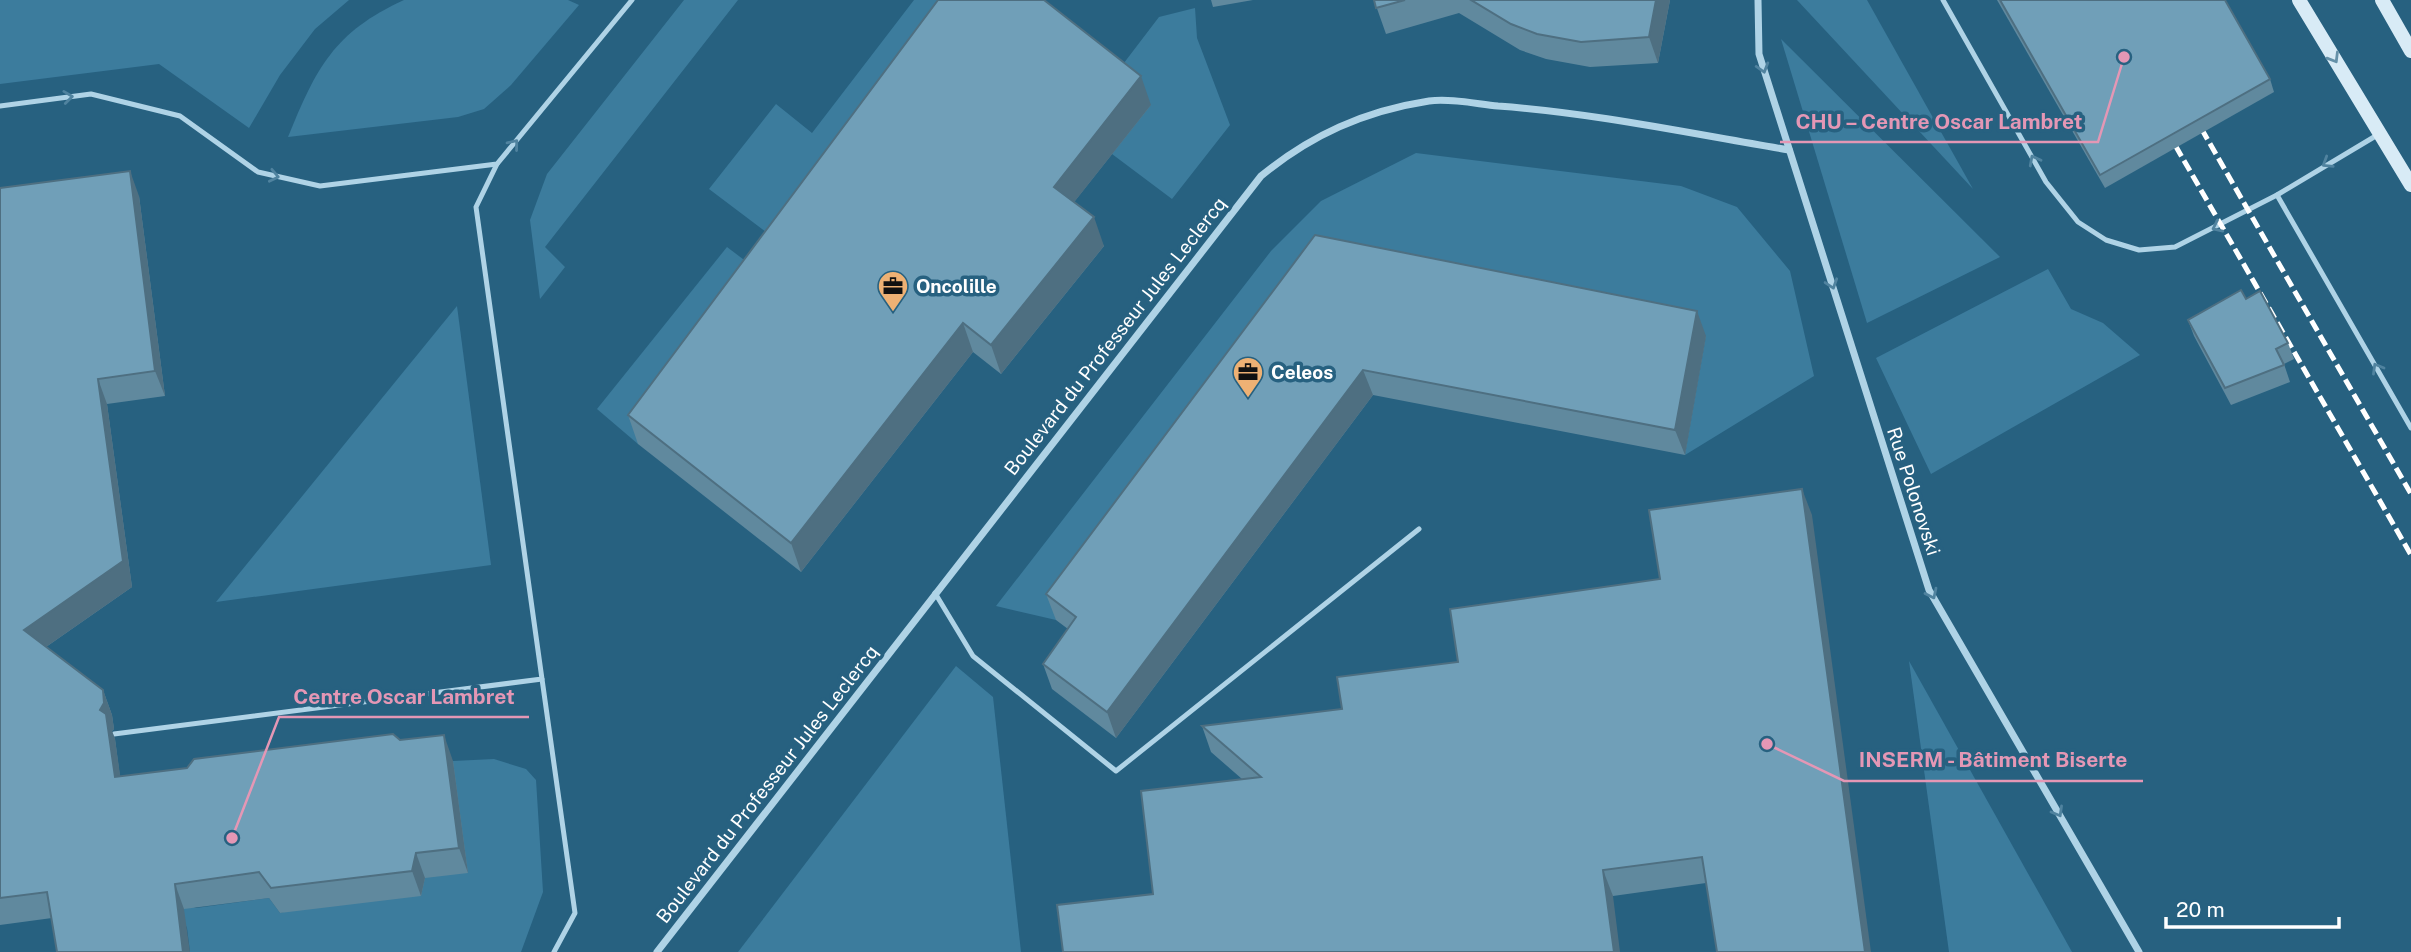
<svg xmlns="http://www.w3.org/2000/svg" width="2411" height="952" viewBox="0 0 2411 952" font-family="'Public Sans',sans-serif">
  <rect width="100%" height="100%" fill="#276180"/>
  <g fill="#3c7c9d">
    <path d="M 0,0 L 349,0 L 315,29 L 280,75 L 249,128 L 159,64 L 0,84 Z"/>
    <path d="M 404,0 L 568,0 L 579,5 L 511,85 L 484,109 L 458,117 L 288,137 C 316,68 334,32 404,0 Z"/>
    <path d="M 684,0 L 738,0 L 545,247 L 565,267 L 540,299 L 530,220 L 547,174 Z"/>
    <path d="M 914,0 L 970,0 L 786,247 L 709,189 L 776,104 L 812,133 Z"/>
    <path d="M 1797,0 L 1867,0 L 1973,189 Z"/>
    <path d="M 1195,8 L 1197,38 L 1230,125 L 1172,199 L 1112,154 L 1114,76 L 1159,17 Z"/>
    <path d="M 1781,39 L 2000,257 L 1867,323 Z"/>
    <path d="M 1416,153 L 1681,186 L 1737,207 L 1790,271 L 1814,376 L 1685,455 L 1706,336 L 1324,261 L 1056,620 L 996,606 L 1271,251 L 1321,201 Z"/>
    <path d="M 727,247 L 764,275 L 638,444 L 597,409 Z"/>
    <path d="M 2048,269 L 2071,309 L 2103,323 L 2140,355 L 1931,474 L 1876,358 Z"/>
    <path d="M 457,306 L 491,565 L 216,602 Z"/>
    <path d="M 1909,661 L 2072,952 L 1949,952 Z"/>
    <path d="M 956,666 L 993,697 L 1021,952 L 738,952 Z"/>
    <path d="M 494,759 L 526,769 L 536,780 L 543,892 L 521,952 L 190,952 L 187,928 L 174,901 L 196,908 L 269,898 L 280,913 L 425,878 L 453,761 Z"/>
  </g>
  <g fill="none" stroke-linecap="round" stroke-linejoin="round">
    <g stroke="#afd3e6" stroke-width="5">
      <path d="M 1943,0 L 2046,182 L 2078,222 L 2106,240 L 2139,250 L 2175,247 L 2277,195 L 2379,134"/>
      <path d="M 0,106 L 91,94 L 180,116 L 258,172 L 320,186 L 497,164 L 632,0"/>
      <path d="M 2277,195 L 2411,428"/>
      <path d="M 935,593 L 973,656 L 1116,771 L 1419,529"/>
      <path d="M 542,679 L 575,913 L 554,952"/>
      <path d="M 114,734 L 542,679 L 476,207 L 497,164"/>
    </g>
    <g stroke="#afd3e6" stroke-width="7">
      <path d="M 1758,0 L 1759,54 L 1929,590 L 2139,952"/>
      <path d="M 657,952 L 1261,176 C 1311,135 1364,111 1429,101 C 1450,98 1477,104 1498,106 C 1595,113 1693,134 1789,150"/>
    </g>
    <g stroke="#d8ebf6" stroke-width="14">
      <path d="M 2299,0 L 2411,185"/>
      <path d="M 2382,0 L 2411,51"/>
    </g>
    <g stroke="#fff" stroke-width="5" stroke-dasharray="12 5" stroke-linecap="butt">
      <path d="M 2193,114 L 2411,494"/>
      <path d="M 2167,131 L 2411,555"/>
    </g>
  </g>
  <g fill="#60899e">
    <path d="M 1211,0 L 1253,0 L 1213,7 Z"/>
    <path d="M 1374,0 L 1670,0 L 1658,63 L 1590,67 L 1546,59 L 1520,50 L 1459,13 L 1386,34 Z"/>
    <path d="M 1997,0 L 2225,0 L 2270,79 L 2274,92 L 2105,188 Z"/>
    <path d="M 1151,105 L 1074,202 L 1104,246 L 1001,374 L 973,352 L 801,572 L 638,444 L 628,415 Z"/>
    <path d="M 0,188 L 139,196 L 165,396 L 107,404 L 132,587 L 46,647 L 103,690 L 112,715 L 114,729 L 112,731 L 115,739 L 120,777 L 400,740 L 453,761 L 468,873 L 425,878 L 421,896 L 280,913 L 269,898 L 184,909 L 52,918 L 0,925 Z"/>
    <path d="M 1315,235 L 1706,336 L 1685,455 L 1373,395 L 1116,738 L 1052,689 L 1043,664 L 1068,629 L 1056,620 L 1046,594 Z"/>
    <path d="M 2246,299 L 2288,343 L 2294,359 L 2284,364 L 2290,382 L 2231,405 L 2194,336 L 2188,320 Z"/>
    <path d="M 1812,515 L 1706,883 L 1613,896 L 1153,894 L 1242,779 L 1211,752 L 1202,726 L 1342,709 L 1660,579 Z"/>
  </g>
  <g fill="#4e6f81">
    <path d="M 1656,0 L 1670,0 L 1658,63 L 1649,37 Z"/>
    <path d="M 1141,76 L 1151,105 L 1064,215 L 1054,187 Z"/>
    <path d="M 130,171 L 139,196 L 165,396 L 155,371 Z"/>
    <path d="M 1094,217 L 1104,246 L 1001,374 L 991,345 Z"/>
    <path d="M 1697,311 L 1706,336 L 1685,455 L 1675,430 Z"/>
    <path d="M 963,323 L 973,352 L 801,572 L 791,543 Z"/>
    <path d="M 1363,370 L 1373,395 L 1116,738 L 1107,712 Z"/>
    <path d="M 98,379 L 107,404 L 132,587 L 33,656 L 24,630 Z"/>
    <path d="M 1802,489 L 1812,515 L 1871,952 L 1865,952 Z"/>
    <path d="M 103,690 L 112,715 L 114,729 L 112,731 L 115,739 L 124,803 L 115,777 L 100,710 Z"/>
    <path d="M 444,735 L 453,761 L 468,873 L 459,848 Z"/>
    <path d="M 416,853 L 425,878 L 421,896 L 412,871 Z"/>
    <path d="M 1603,870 L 1613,896 L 1620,952 L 1614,952 Z"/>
    <path d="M 175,884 L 184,909 L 190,952 L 183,952 Z"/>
  </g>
  <g fill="#709fb8" stroke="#4e6f81" stroke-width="2">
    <path d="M 938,0 L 1044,0 L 1141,76 L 1054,187 L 1094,217 L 991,345 L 963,323 L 791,543 L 628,415 Z"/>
    <path d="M 1374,0 L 1405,0 L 1376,8 Z"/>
    <path d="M 1471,0 L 1656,0 L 1649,37 L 1581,42 L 1537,34 L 1511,24 Z"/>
    <path d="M 2000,0 L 2225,0 L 2270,79 L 2100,175 Z"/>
    <path d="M 130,171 L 155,371 L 98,379 L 123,561 L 24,630 L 103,690 L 104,703 L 100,710 L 106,714 L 115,777 L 187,768 L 194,759 L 393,734 L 400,740 L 444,735 L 459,848 L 416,853 L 412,871 L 387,874 L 271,888 L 259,872 L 175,884 L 183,952 L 57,952 L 47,892 L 0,898 L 0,188 Z"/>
    <path d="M 1315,235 L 1697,311 L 1675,430 L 1363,370 L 1107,712 L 1043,664 L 1076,617 L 1046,594 Z"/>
    <path d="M 2241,290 L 2246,299 L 2260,291 L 2288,343 L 2276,349 L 2284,365 L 2225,388 L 2188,320 Z"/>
    <path d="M 1802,489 L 1865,952 L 1717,952 L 1702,857 L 1603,870 L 1614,952 L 1063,952 L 1057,905 L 1153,894 L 1141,791 L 1261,777 L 1202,726 L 1342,709 L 1337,677 L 1458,662 L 1450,609 L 1660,579 L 1649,510 Z"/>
  </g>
  <defs><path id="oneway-chevron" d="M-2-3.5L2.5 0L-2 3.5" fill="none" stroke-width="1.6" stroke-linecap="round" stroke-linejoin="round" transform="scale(1.75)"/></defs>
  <use stroke="#6591a9" href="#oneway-chevron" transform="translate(2334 58) rotate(59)"/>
  <g stroke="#50839f">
    <use href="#oneway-chevron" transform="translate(1763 68) rotate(73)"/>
    <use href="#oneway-chevron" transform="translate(68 97) rotate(-7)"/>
    <use href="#oneway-chevron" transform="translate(514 144) rotate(-51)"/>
    <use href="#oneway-chevron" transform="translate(2034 160) rotate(-118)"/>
    <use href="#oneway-chevron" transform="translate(2327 163) rotate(148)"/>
    <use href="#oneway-chevron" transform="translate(274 176) rotate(12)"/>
    <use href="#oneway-chevron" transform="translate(2217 227) rotate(155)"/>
    <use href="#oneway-chevron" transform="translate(1832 284) rotate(72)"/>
    <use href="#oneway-chevron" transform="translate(2377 368) rotate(-120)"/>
    <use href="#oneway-chevron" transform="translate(1932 594) rotate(64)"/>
    <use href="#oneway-chevron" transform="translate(2058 812) rotate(60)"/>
  </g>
  <defs>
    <g id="office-pin" transform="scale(1.575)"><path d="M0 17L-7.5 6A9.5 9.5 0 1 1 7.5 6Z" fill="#eeb174" stroke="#276180"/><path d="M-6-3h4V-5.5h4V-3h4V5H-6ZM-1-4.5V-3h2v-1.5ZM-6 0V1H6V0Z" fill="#111"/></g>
  </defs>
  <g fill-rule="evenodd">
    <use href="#office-pin" x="893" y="286"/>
    <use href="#office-pin" x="1248" y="372"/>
  </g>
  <g text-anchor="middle" stroke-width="7" stroke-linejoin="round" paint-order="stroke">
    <g font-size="19" font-weight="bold" fill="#fff" stroke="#276180" text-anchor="start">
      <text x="916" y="293">Oncolille</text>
      <text x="1271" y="379">Celeos</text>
    </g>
    <g font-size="19" fill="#fff" stroke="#276180">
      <text transform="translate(1115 336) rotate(-52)" y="7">Boulevard du Professeur Jules Leclercq</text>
      <text transform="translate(1914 491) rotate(72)" y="7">Rue Polonovski</text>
      <text transform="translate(767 784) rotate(-52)" y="7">Boulevard du Professeur Jules Leclercq</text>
    </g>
  </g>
  <path fill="none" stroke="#e497b5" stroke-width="2.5" d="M2124 57L2098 142H1780M232 838L279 717H529M1767 744L1844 781H2143"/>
  <g fill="#e497b5" stroke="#276180" stroke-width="2.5">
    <circle cx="2124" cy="57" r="7"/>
    <circle cx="232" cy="838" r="7"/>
    <circle cx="1767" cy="744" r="7"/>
  </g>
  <g font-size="21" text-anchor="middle" font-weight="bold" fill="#e497b5" stroke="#276180" stroke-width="7" stroke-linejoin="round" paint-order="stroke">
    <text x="1939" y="129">CHU – Centre Oscar Lambret</text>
    <text x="404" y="704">Centre Oscar Lambret</text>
    <text x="1993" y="767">INSERM - Bâtiment Biserte</text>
  </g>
  <path d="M2166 917v10h173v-10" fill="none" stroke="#ffffff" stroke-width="3.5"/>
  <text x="2176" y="917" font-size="21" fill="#ffffff" stroke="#276180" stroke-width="5" paint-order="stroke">20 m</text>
</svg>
